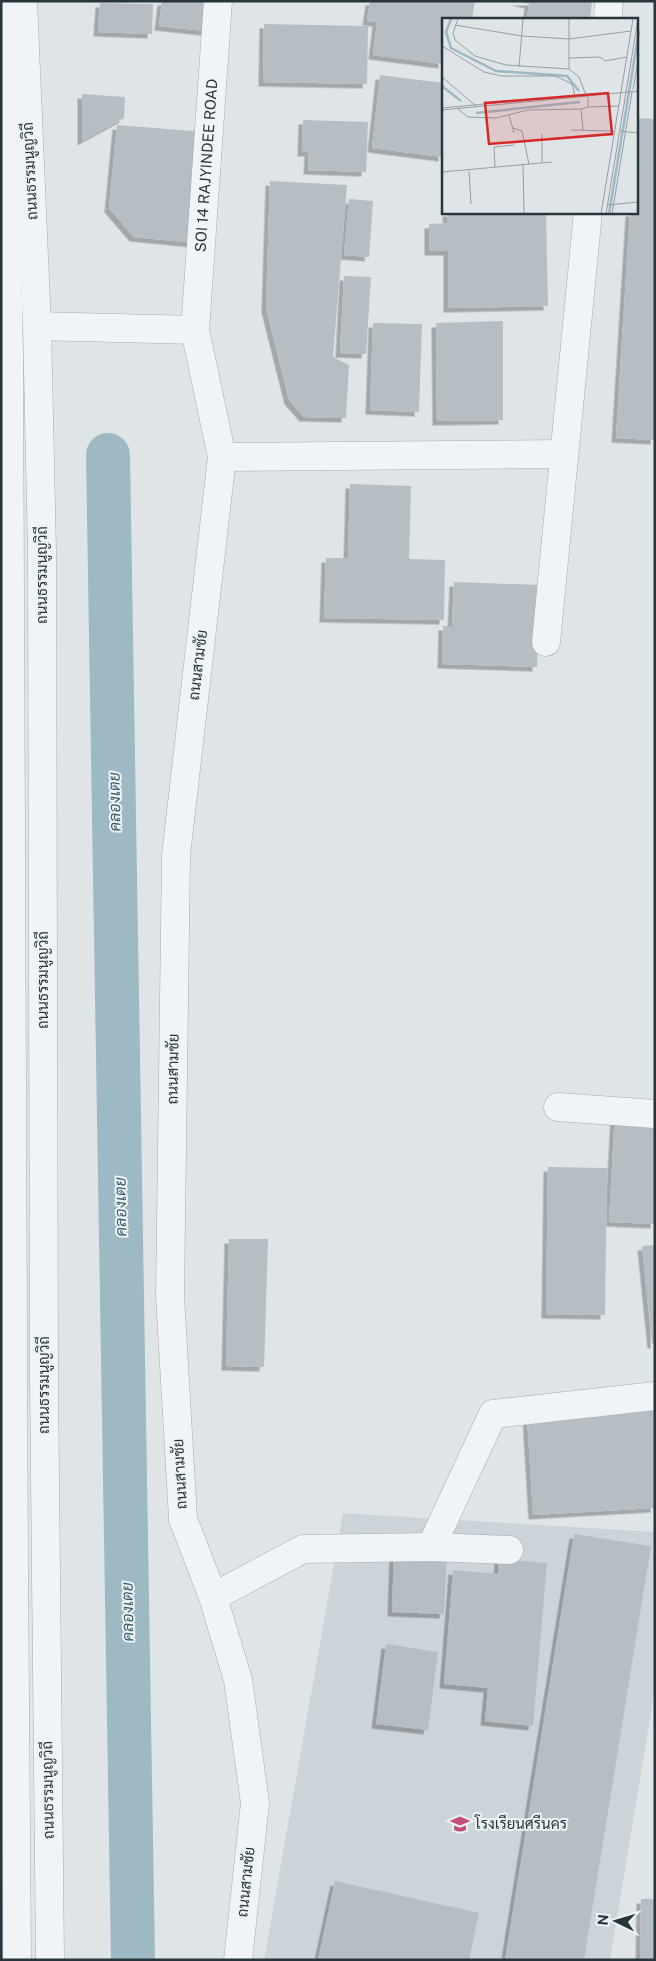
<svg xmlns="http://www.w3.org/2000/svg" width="656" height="1961" viewBox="0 0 656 1961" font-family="'Public Sans',Sarabun,sans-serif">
  <defs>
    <filter id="shadow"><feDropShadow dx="-4.5" dy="4.5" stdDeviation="0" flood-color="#0004"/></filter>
  </defs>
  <rect width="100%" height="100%" fill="#dfe4e7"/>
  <path fill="#cdd4d9" d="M 343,1513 L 655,1532 L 655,1688 L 610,1960 L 264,1960 Z"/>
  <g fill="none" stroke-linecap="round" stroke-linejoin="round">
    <path stroke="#9db9c4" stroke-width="44" d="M 108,455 L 133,1960"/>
  </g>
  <g fill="#b7bec3" filter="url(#shadow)">
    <path d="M 162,1 L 217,1 L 214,32 L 159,26 Z"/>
    <path d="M 370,1 L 475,1 L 472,19 L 443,19 L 443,64 L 373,55 L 377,22 L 367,21 Z"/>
    <path d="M 516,1 L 592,1 L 590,19 L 527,19 L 529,4 Z"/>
    <path d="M 100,3 L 153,4 L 152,34 L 98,32 Z"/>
    <path d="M 264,24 L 368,26 L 367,84 L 263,82 Z"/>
    <path d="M 380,75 L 443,83 L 443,157 L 372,148 Z"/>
    <path d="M 82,94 L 125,97 L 124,118 L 82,141 Z"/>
    <path d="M 637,118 L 655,119 L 655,440 L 616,438 L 630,212 L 637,212 Z"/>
    <path d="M 303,120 L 368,122 L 366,172 L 308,170 L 309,152 L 302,152 Z"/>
    <path d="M 117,125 L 205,132 L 196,243 L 134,237 L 109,208 Z"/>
    <path d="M 270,181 L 347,185 L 333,357 L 349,365 L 346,418 L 304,417 L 289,400 L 266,308 Z"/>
    <path d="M 349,199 L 373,201 L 369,257 L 344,255 Z"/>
    <path d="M 447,212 L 546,212 L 548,306 L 448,308 L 448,251 L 429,251 L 429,224 L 448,223 Z"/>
    <path d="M 344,276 L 371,277 L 366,354 L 340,353 Z"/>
    <path d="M 503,321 L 503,420 L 437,421 L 436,323 Z"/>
    <path d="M 373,323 L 422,324 L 419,412 L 370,410 Z"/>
    <path d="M 350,484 L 411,486 L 409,559 L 445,560 L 444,620 L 324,618 L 326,558 L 348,558 Z"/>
    <path d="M 454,582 L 541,585 L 537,667 L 442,664 L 443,626 L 452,626 Z"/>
    <path d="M 615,1114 L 655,1116 L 655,1224 L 609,1222 Z"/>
    <path d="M 548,1167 L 607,1168 L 605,1315 L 546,1314 Z"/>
    <path d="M 229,1239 L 268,1239 L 264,1367 L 226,1366 Z"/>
    <path d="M 655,1245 L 655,1344 L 652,1344 L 642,1246 Z"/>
    <path d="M 655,1408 L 655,1508 L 533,1515 L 527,1415 Z"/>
    <path d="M 574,1534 L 651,1546 L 584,1960 L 505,1960 Z"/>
    <path d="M 394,1552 L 447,1554 L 444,1614 L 392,1612 Z"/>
    <path d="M 499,1559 L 547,1563 L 533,1726 L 485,1721 L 488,1688 L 444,1684 L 453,1570 L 498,1574 Z"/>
    <path d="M 386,1644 L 438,1652 L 428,1730 L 376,1724 Z"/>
    <path d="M 335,1881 L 479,1913 L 469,1960 L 318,1960 Z"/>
    <path d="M 641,1899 L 655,1899 L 655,1960 L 640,1960 Z"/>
  </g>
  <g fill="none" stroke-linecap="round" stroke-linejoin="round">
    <g stroke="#a5acb1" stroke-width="29">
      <g id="minor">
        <path d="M 608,19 L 609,1"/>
        <path d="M 37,326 L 195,330 L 222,457 L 176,855 L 170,1296 L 183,1519 L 213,1597 L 238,1680 L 255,1803 L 238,1960"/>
        <path id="s1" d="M 195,330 L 218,1"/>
        <path d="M 222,457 L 564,454"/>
        <path d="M 546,642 L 588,212"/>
        <path d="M 558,1107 L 655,1114"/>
        <path d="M 431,1547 L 493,1414 L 655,1396"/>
        <path d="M 213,1597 L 303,1549 L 431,1547 L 509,1550"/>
      </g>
    </g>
    <g stroke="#a5acb1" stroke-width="29">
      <g id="tertiary">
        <path d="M 2,1 L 9,356 L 14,1571 L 17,1960"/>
        <path d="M 23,1 L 37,326 L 42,551 L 44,1380 L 50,1960"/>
      </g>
    </g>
    <use href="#minor" stroke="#f1f4f6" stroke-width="28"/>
    <use href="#tertiary" stroke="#f1f4f6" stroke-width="28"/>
  </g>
  <defs>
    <g id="school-bare" transform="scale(1.5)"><path d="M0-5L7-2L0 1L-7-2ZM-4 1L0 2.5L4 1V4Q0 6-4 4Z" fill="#c24f7a" stroke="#eef3f5" stroke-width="2.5" paint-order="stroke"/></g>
  </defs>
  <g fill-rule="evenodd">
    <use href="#school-bare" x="460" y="1824"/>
  </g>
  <g text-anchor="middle" stroke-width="4" stroke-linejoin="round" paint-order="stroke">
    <g font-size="15" fill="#29353d" stroke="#eef3f5">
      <text dy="5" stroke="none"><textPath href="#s1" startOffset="165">SOI 14 RAJYINDEE ROAD</textPath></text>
      <text transform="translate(30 171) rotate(-93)" y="5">ถนนธรรมนูญวิถี</text>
      <text transform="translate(42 575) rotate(-90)" y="5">ถนนธรรมนูญวิถี</text>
      <text transform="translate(198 665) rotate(-83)" y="5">ถนนสามชัย</text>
      <text transform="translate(43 980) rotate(-90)" y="5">ถนนธรรมนูญวิถี</text>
      <text transform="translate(173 1069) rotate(-89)" y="5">ถนนสามชัย</text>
      <text transform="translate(44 1385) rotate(-90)" y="5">ถนนธรรมนูญวิถี</text>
      <text transform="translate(180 1474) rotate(-93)" y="5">ถนนสามชัย</text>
      <text transform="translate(48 1790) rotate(-91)" y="5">ถนนธรรมนูญวิถี</text>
      <text transform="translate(246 1882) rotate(-84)" y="5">ถนนสามชัย</text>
    </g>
    <g font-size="15" fill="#29353d" stroke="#eef3f5" text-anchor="start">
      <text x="475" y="1829">โรงเรียนศรีนคร</text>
    </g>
    <g font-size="16" font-style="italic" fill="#375b6d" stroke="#eef3f5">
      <text transform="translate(114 802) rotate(-91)" y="6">คลองเตย</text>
      <text transform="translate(120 1207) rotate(-91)" y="6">คลองเตย</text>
      <text transform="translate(127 1612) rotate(-91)" y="6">คลองเตย</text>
    </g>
  </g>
  <g transform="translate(442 18)">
    <rect width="196" height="196" fill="#dfe4e7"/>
    <path fill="none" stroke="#9db9c4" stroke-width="2.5" d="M 9,1 L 4,14 L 9,30 L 54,53 L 125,58 L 137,73M 0,68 L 19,83M 34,95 L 138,84M 167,196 L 197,13"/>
    <path fill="none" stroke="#969ea3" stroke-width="1" d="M 16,1 L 11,15 L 13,22 L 33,38 L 64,47 L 127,51M 13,7 L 80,18 L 127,21 L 189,13M 0,28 L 42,54 L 60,58 L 114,58 L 130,66 L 133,78M 127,40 L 158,39 L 163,43 L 185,39M 77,49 L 81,1M 127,51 L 127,1M 127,51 L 137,59 L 144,77M 0,59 L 34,88M 191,72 L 197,36M 146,89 L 177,88M 0,90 L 150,76M 16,91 L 26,99 L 54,100 L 86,92 L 139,91 L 146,89 L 146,79M 139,91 L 141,112M 0,92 L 197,73M 67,97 L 72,115M 71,110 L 80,113 L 87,146M 129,112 L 172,113M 178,113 L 197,115M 100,116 L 100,144M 81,146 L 82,196M 53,149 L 52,129 L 72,127M 27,153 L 29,186M 0,154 L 110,144M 165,187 L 197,184M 159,196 L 191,1M 164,196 L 196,1M 170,196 L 190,74"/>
    <path fill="#d62828" fill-opacity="0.15" stroke="#d62828" stroke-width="2.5" d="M 166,75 L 170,116 L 47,126 L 43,85 Z"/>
    <rect width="196" height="196" fill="none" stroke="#29353d" stroke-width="2.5"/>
  </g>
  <rect width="656" height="1961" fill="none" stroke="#29353d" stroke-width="5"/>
  <g transform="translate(616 1921) rotate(275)" stroke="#eef3f5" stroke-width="4" paint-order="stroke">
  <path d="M0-4L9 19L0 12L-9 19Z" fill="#29353d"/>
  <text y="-8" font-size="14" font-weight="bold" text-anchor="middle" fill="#29353d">N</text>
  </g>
</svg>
